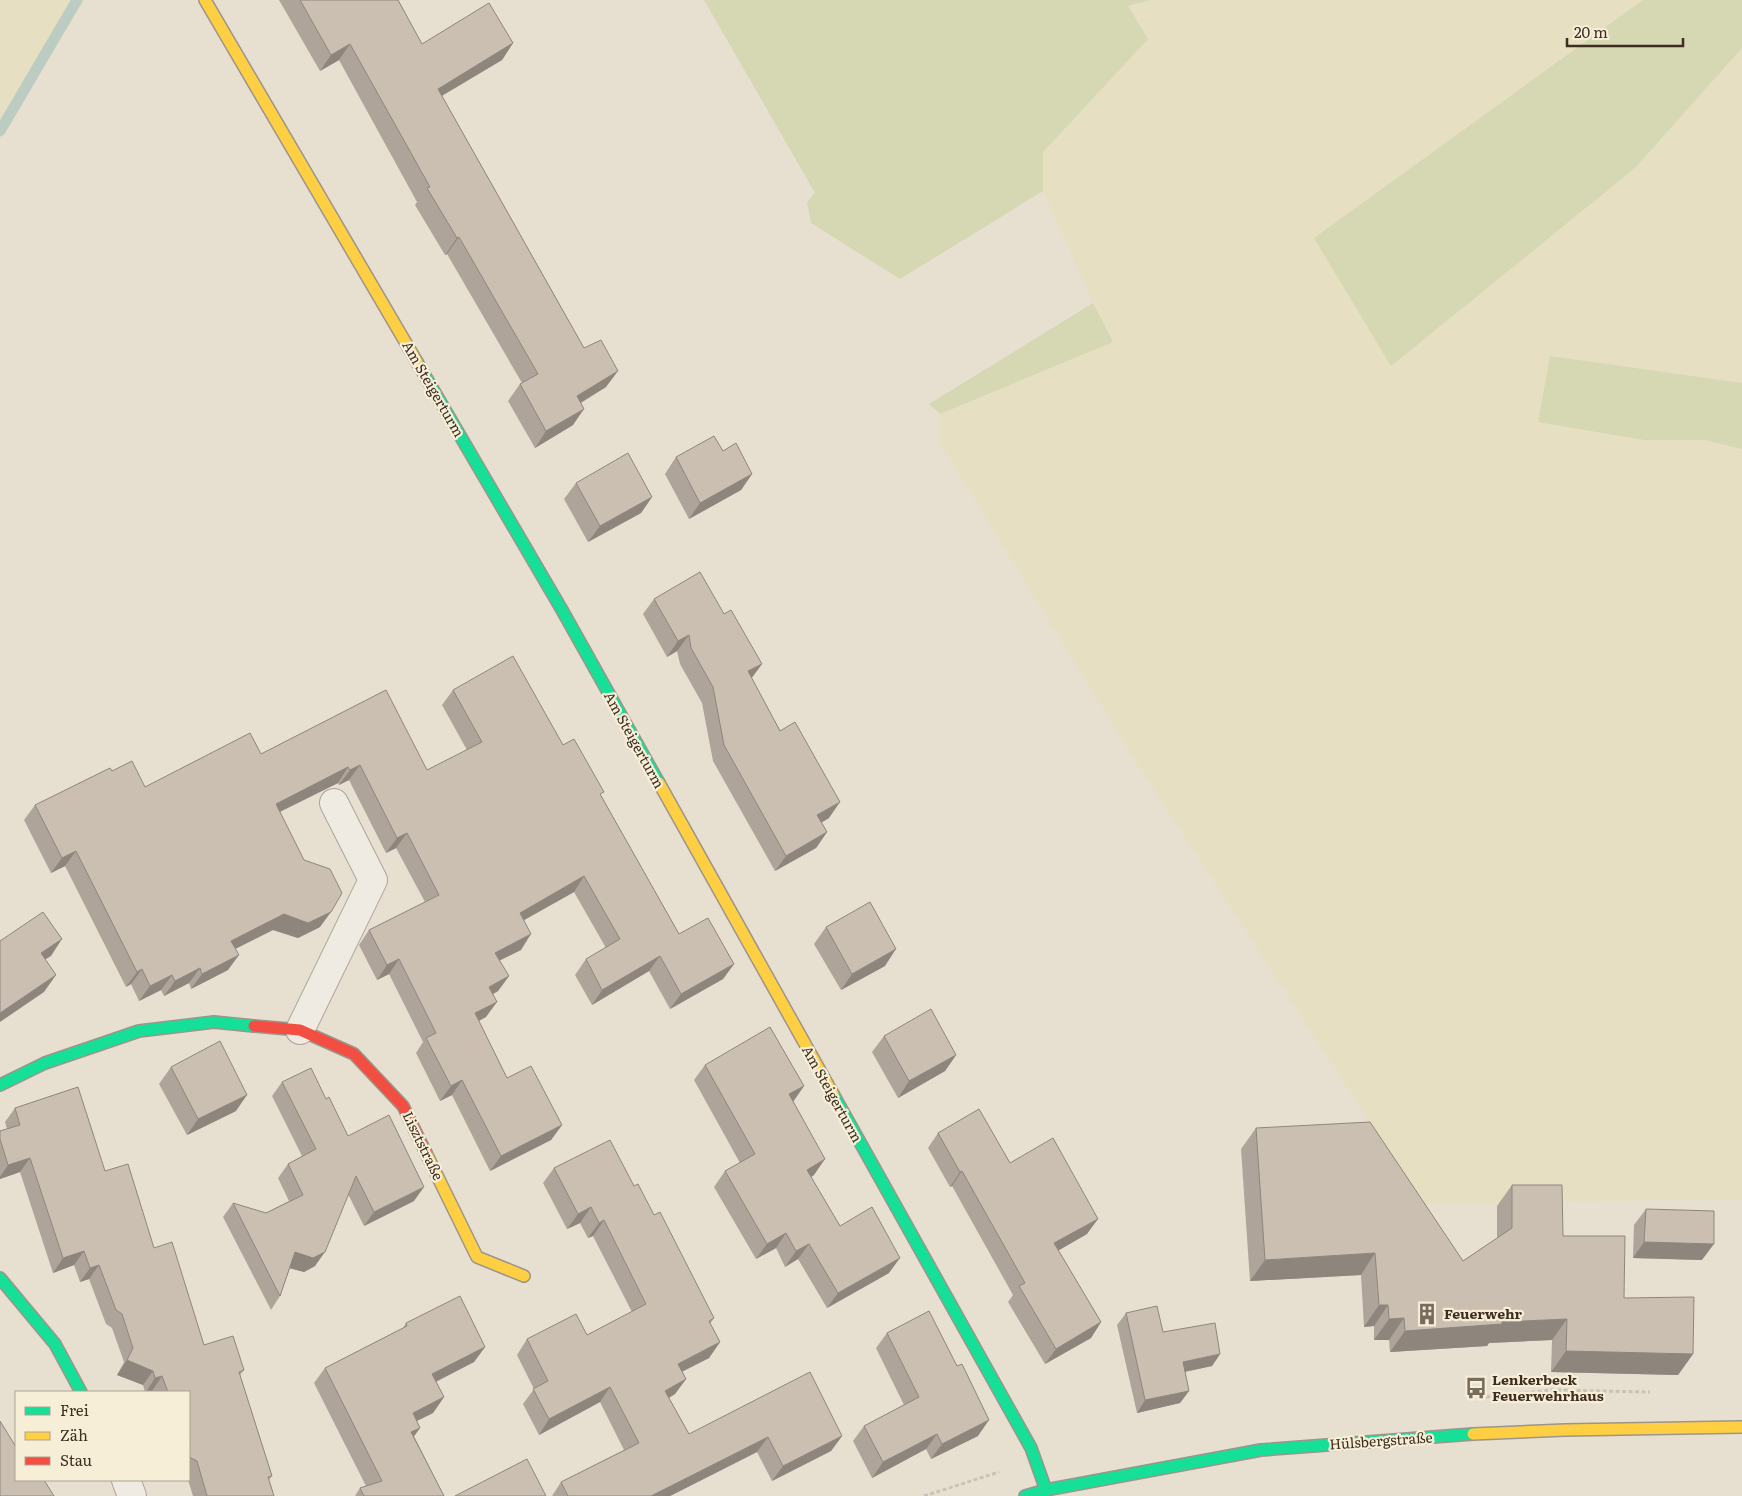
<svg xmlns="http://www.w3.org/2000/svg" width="1742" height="1496" viewBox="0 0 1742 1496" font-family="Literata,serif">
  <rect width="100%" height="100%" fill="#e7e0d1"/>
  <g fill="#e6dfc2">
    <path d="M 0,0 L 85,0 L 0,135 Z"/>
    <path d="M 1150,0 L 1643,0 L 1314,238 L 1635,168 L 1742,48 L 1742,383 L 1550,356 L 1538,421 L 1644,440 L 1705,440 L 1742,449 L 1742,1199 L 1423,1204 L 1132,756 L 940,443 L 940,414 L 1113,342 L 1093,303 L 1043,191 L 1043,152 L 1148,39 L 1128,6 Z"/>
  </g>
  <g fill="#d6d7b3">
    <path d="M 704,0 L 1150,0 L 1128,6 L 1148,39 L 1043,152 L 1043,191 L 900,279 L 811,223 L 807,202 L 815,193 Z"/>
    <path d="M 1643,0 L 1742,0 L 1742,48 L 1635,168 L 1391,366 L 1314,238 Z"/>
    <path d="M 1093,303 L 1113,342 L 940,414 L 929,404 Z"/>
    <path d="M 1550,356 L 1742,383 L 1742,449 L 1705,440 L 1644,440 L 1538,422 Z"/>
  </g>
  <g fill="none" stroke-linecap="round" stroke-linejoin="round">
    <path stroke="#bcccc2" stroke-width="11" d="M 0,131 L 77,0"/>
    <g stroke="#ada599" stroke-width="30">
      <g id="street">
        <path d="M 300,1030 L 373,880 L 334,803"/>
        <path d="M 126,1480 L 132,1496"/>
      </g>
    </g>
    <g stroke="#9c958a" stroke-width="14">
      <g id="fast">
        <path d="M 417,362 L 562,610 L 659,783"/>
        <path d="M 0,1085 L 45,1063 L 139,1031 L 214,1022 L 254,1026"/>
        <path d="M 833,1094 L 1031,1448 L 1046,1490"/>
        <path d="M 0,1278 L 55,1344 L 81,1392"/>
        <path d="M 1025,1496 L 1046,1490 L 1261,1450 L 1473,1434"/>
      </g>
    </g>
    <g stroke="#9c958a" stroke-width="14">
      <g id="slow">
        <path d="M 205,0 L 417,362"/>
        <path d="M 659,783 L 833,1094"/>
        <path d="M 426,1153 L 477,1257 L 524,1276"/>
        <path d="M 1473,1434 L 1565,1430 L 1742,1427"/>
      </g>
    </g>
    <g stroke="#9c958a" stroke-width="14">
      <path id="jam" d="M 254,1026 L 300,1030 L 354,1054 L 403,1106 L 426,1153"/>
    </g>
    <g stroke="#c8c2b9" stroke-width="3" stroke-dasharray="4 2.5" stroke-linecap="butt">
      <path d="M 1486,1397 L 1551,1390 L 1650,1392"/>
      <path d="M 924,1496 L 999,1472"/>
    </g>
    <use href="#street" stroke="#efebe3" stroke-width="28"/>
    <use href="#fast" stroke="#16e098" stroke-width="11"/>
    <use href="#slow" stroke="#ffcf43" stroke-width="11"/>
    <use href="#jam" stroke="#f24e42" stroke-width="11"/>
  </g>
  <g fill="#afa499">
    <path d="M 279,0 L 398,0 L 422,44 L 513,43 L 502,60 L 442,96 L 606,387 L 581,403 L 573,425 L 535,448 L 508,401 L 520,384 L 522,383 L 447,254 L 445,255 L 415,205 L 417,202 L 339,60 L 320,71 Z"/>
    <path d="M 723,451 L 752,474 L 741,490 L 689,519 L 665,474 L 676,457 Z"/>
    <path d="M 576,483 L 652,497 L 641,513 L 588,542 L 564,499 Z"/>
    <path d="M 654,599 L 724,614 L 762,664 L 751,678 L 829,818 L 821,823 L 827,832 L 816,848 L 775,871 L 713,761 L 702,703 L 680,664 L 677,651 L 667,657 L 643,614 Z"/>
    <path d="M 453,690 L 563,745 L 601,796 L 679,934 L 734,964 L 723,979 L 670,1009 L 649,971 L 592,1005 L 575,975 L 586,959 L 606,948 L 574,892 L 524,920 L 521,950 L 499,961 L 509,976 L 498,991 L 493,994 L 486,1017 L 479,1021 L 507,1078 L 562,1125 L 551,1140 L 490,1171 L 452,1095 L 440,1101 L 416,1053 L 423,1042 L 389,974 L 377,980 L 359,945 L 369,930 L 425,902 L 396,848 L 386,853 L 349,780 L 339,785 L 338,783 L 280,812 L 320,927 L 298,938 L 273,930 L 235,949 L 228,970 L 191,989 L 189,983 L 164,996 L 161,990 L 139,1001 L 131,984 L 126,987 L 65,866 L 51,873 L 24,820 L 35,805 L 112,771 L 145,787 L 261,754 L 427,770 L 467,750 L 442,705 Z"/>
    <path d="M 826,927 L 885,966 L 841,990 L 814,944 Z"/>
    <path d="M 884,1036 L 956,1055 L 945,1071 L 898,1098 L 872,1052 Z"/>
    <path d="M 705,1065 L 804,1086 L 793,1101 L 814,1175 L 811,1177 L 840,1226 L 889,1273 L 827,1308 L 798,1259 L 785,1267 L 776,1248 L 756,1259 L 714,1187 L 725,1171 L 740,1163 L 694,1080 Z"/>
    <path d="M 171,1067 L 236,1111 L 187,1135 L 159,1084 Z"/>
    <path d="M 282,1082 L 326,1099 L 348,1136 L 414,1201 L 364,1226 L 348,1194 L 315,1266 L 304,1272 L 290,1268 L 280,1296 L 271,1310 L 223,1217 L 233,1203 L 266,1213 L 289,1201 L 278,1178 L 288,1164 L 302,1156 L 272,1096 Z"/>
    <path d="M 15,1108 L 105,1171 L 154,1248 L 204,1345 L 244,1370 L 240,1375 L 272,1476 L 269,1480 L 274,1496 L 193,1496 L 188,1480 L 189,1480 L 189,1392 L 153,1392 L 152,1391 L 145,1392 L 143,1385 L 117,1375 L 124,1362 L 112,1328 L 106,1324 L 89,1279 L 80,1282 L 74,1265 L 53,1273 L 20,1172 L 0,1179 L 0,1131 L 7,1129 L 5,1122 Z"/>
    <path d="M 1256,1128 L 1463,1261 L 1497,1238 L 1497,1206 L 1512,1185 L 1624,1298 L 1693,1354 L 1678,1375 L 1551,1372 L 1552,1340 L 1489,1343 L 1487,1346 L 1390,1352 L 1389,1340 L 1374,1340 L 1374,1326 L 1364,1327 L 1361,1275 L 1250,1281 L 1241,1149 Z"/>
    <path d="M 938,1133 L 1010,1163 L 1087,1234 L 1058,1250 L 1101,1322 L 1091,1338 L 1045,1364 L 1008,1302 L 1013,1295 L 952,1186 L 950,1187 L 928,1148 Z"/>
    <path d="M 554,1168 L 634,1186 L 654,1215 L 714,1318 L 710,1324 L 720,1342 L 709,1358 L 682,1372 L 686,1379 L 675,1394 L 669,1398 L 689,1434 L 842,1436 L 831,1451 L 772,1481 L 757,1452 L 670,1496 L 552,1496 L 561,1482 L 624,1450 L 600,1402 L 539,1435 L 523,1404 L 534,1389 L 517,1355 L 527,1339 L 587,1335 L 632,1312 L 593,1236 L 588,1238 L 580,1223 L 567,1229 L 543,1183 Z"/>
    <path d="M 1646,1209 L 1702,1260 L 1633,1258 L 1634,1225 Z"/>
    <path d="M 1126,1313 L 1163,1332 L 1220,1354 L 1212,1366 L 1185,1372 L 1189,1391 L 1180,1403 L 1137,1413 L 1117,1325 Z"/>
    <path d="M 406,1323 L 485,1347 L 474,1362 L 436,1382 L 444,1397 L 433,1413 L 417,1421 L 420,1428 L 414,1436 L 444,1496 L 355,1496 L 360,1488 L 366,1486 L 314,1383 L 325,1368 L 403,1328 Z"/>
    <path d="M 887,1333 L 978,1436 L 931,1459 L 926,1449 L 872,1478 L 853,1441 L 864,1426 L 904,1405 L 876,1348 Z"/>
  </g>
  <g fill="#8e867d">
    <path d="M 513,43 L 502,60 L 426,105 L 438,89 Z"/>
    <path d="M 350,44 L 339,60 L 320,71 L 331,55 Z"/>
    <path d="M 459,237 L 447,254 L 445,255 L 457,238 Z"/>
    <path d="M 618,371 L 606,387 L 565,412 L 577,396 Z"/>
    <path d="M 584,409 L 573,425 L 535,448 L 546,431 Z"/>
    <path d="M 752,474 L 741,490 L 689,519 L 700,503 Z"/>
    <path d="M 652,497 L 641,513 L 588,542 L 600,526 Z"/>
    <path d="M 689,635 L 677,651 L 667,657 L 678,641 Z"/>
    <path d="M 762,664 L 751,679 L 748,671 Z"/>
    <path d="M 360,765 L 349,780 L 339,785 L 350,770 Z"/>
    <path d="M 348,767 L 338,783 L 265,819 L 276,804 Z"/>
    <path d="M 840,802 L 829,818 L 806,831 L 817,815 Z"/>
    <path d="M 827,832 L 816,848 L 775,871 L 786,856 Z"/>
    <path d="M 407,833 L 396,848 L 386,853 L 397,838 Z"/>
    <path d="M 76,851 L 65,866 L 51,873 L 62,858 Z"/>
    <path d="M 584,876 L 574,892 L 510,928 L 520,913 Z"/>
    <path d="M 331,912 L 320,927 L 298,938 L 273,930 L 221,956 L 231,941 L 284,914 Z"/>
    <path d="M 531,934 L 521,950 L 484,968 L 495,953 Z"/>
    <path d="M 62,939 L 51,956 L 30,969 L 41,953 Z"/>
    <path d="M 896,949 L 885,966 L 841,990 L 852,974 Z"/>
    <path d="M 239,955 L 228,970 L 191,989 L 202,974 Z"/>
    <path d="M 660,956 L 649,971 L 592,1005 L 602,990 Z"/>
    <path d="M 399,959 L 389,974 L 377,980 L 387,965 Z"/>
    <path d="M 734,964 L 723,979 L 670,1009 L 681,994 Z"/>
    <path d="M 200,968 L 189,983 L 164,996 L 175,981 Z"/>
    <path d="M 142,969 L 131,984 L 126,987 L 137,972 Z"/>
    <path d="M 56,975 L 44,992 L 0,1022 L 0,1013 Z"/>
    <path d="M 172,975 L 161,990 L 139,1001 L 150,986 Z"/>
    <path d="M 509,976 L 498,991 L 479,1002 L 489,987 Z"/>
    <path d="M 497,1002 L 486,1017 L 464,1028 L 475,1013 Z"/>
    <path d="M 956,1055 L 945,1071 L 898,1098 L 909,1081 Z"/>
    <path d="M 462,1080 L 452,1095 L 440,1101 L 451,1086 Z"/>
    <path d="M 804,1086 L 793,1102 L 789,1094 Z"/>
    <path d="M 247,1095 L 236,1111 L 187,1135 L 198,1119 Z"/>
    <path d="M 562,1125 L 551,1140 L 490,1171 L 501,1156 Z"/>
    <path d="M 30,1158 L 20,1172 L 0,1179 L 0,1177 L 8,1165 Z"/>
    <path d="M 825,1159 L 814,1175 L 797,1185 L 807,1170 Z"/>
    <path d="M 962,1171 L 952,1186 L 950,1187 L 960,1172 Z"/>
    <path d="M 424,1187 L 414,1201 L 364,1226 L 374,1212 Z"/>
    <path d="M 591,1207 L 580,1223 L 567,1229 L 578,1214 Z"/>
    <path d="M 1098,1219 L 1087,1234 L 1044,1259 L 1054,1243 Z"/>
    <path d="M 604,1220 L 593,1236 L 588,1238 L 599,1223 Z"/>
    <path d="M 786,1233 L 776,1248 L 756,1259 L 767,1244 Z"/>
    <path d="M 1644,1242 L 1714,1244 L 1702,1260 L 1633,1258 Z"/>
    <path d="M 809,1244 L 798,1259 L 785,1267 L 796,1251 Z"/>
    <path d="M 84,1251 L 74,1265 L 53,1273 L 63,1258 Z"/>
    <path d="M 295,1252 L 325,1252 L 315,1266 L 304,1272 L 285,1267 Z"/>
    <path d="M 1375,1253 L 1361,1275 L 1250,1281 L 1265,1260 Z"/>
    <path d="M 900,1258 L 889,1273 L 827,1308 L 838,1293 Z"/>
    <path d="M 99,1265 L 89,1279 L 80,1282 L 90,1268 Z"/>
    <path d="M 1379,1305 L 1388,1305 L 1374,1326 L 1364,1327 Z"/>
    <path d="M 1404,1318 L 1389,1340 L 1374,1340 L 1389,1319 Z"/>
    <path d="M 1567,1319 L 1552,1340 L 1489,1343 L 1487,1346 L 1390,1352 L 1405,1331 L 1502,1322 Z"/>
    <path d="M 1101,1322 L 1091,1338 L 1045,1364 L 1056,1349 Z"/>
    <path d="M 720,1342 L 709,1358 L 667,1379 L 678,1364 Z"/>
    <path d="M 485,1347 L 474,1362 L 421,1389 L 432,1374 Z"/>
    <path d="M 1566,1351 L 1693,1354 L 1678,1375 L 1551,1372 Z"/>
    <path d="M 1220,1354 L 1212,1366 L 1174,1374 L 1183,1362 Z"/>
    <path d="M 127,1360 L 153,1371 L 143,1385 L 117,1375 Z"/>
    <path d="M 162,1376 L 152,1391 L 146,1392 L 155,1378 Z"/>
    <path d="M 686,1379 L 675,1394 L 655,1406 L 665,1391 Z"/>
    <path d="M 610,1387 L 600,1402 L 539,1435 L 549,1419 Z"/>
    <path d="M 1189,1391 L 1180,1403 L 1137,1413 L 1145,1400 Z"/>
    <path d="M 444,1397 L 433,1413 L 402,1428 L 413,1413 Z"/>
    <path d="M 989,1420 L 978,1436 L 931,1459 L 942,1444 Z"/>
    <path d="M 420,1428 L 409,1443 L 411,1432 Z"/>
    <path d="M 937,1434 L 926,1449 L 872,1478 L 883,1462 Z"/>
    <path d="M 842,1436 L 831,1451 L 772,1481 L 783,1466 Z"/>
    <path d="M 768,1437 L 757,1452 L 670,1496 L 651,1496 Z"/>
  </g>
  <g fill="#cbbfb2" stroke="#8e867d">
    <path d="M 300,0 L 398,0 L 422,44 L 489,3 L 513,43 L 438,89 L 584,348 L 601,340 L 618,371 L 577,396 L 584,409 L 546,431 L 520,384 L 538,374 L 459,237 L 457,238 L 427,188 L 430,187 L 350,44 L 331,55 Z"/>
    <path d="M 714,436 L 723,451 L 736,443 L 752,474 L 700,503 L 676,457 Z"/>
    <path d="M 628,453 L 652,497 L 600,526 L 576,483 Z"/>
    <path d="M 700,572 L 724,614 L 731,610 L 762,664 L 748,671 L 780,731 L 795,722 L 840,802 L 817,815 L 827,832 L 786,856 L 724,745 L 713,687 L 691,648 L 689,635 L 678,641 L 654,599 Z"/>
    <path d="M 513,656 L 563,745 L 574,739 L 604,792 L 600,794 L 679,934 L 708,918 L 734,964 L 681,994 L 660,956 L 602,990 L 586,959 L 620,939 L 584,876 L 520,913 L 531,934 L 495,953 L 509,976 L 489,987 L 497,1002 L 475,1013 L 507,1078 L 531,1066 L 562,1125 L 501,1156 L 462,1080 L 451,1086 L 426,1038 L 436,1033 L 399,959 L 387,965 L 369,930 L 439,895 L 407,833 L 397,838 L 360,765 L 350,770 L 348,767 L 276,804 L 304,860 L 330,869 L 342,893 L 331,912 L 308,923 L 284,914 L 231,941 L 239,955 L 202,974 L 200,968 L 175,981 L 172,975 L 150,986 L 142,969 L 137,972 L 76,851 L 62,858 L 35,805 L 110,768 L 112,771 L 132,761 L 145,787 L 250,733 L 261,754 L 386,690 L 427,770 L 482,742 L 453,690 Z"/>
    <path d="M 870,902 L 896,949 L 852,974 L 826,927 Z"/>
    <path d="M 43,912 L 62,939 L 41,953 L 56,975 L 0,1013 L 0,941 Z"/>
    <path d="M 931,1009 L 956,1055 L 909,1081 L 884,1036 Z"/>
    <path d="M 770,1027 L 804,1086 L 789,1094 L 825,1159 L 807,1170 L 840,1226 L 872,1207 L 900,1258 L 838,1293 L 809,1244 L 796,1251 L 786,1233 L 767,1244 L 725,1171 L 755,1154 L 705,1065 Z"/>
    <path d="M 220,1041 L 247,1095 L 198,1119 L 171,1067 Z"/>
    <path d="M 311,1068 L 326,1099 L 329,1097 L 348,1136 L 389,1115 L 424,1187 L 374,1212 L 356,1176 L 325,1252 L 313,1258 L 295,1252 L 280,1296 L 233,1203 L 266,1213 L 303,1195 L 288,1164 L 316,1149 L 282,1082 Z"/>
    <path d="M 78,1087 L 105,1171 L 128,1164 L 154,1248 L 172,1242 L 204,1345 L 233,1336 L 244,1370 L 239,1372 L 272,1476 L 268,1477 L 274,1496 L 207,1496 L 197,1461 L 189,1457 L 189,1445 L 190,1443 L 189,1438 L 189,1392 L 168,1392 L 162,1376 L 155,1378 L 153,1371 L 127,1360 L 133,1348 L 122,1314 L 116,1310 L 99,1265 L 90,1268 L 84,1251 L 63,1258 L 30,1158 L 8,1165 L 0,1139 L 0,1131 L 20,1125 L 15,1108 Z"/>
    <path d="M 979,1109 L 1010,1163 L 1053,1138 L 1098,1219 L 1054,1243 L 1101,1322 L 1056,1349 L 1019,1286 L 1025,1283 L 962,1171 L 960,1172 L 938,1133 Z"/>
    <path d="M 1370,1122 L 1463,1261 L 1512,1228 L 1512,1185 L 1562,1185 L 1563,1236 L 1625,1236 L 1624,1298 L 1694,1297 L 1693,1354 L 1566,1351 L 1567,1319 L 1502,1322 L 1502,1324 L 1405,1331 L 1404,1318 L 1389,1319 L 1388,1305 L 1379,1305 L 1375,1253 L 1265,1260 L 1256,1128 Z"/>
    <path d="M 610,1140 L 634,1186 L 638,1184 L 654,1215 L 660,1212 L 714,1318 L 709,1321 L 720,1342 L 678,1364 L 686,1379 L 665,1391 L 689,1434 L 810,1372 L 842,1436 L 783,1466 L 768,1437 L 651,1496 L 568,1496 L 561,1482 L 639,1443 L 610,1387 L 549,1419 L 533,1389 L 548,1381 L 527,1339 L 576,1314 L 587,1335 L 646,1304 L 604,1220 L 599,1223 L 591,1207 L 578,1214 L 554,1168 Z"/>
    <path d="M 1646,1209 L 1714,1211 L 1714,1244 L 1644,1242 Z"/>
    <path d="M 460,1296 L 485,1347 L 432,1374 L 444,1397 L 413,1413 L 420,1428 L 411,1432 L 444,1496 L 364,1496 L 360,1488 L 382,1481 L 325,1368 L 407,1326 L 406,1323 Z"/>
    <path d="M 1157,1306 L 1163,1332 L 1215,1323 L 1220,1354 L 1183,1362 L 1189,1391 L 1145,1400 L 1126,1313 Z"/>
    <path d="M 929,1311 L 957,1366 L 962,1364 L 989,1420 L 942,1444 L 937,1434 L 883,1462 L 864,1426 L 919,1397 L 887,1333 Z"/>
    <path d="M 0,1421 L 16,1447 L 16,1480 L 44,1480 L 54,1496 L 0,1496 Z"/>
    <path d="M 527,1459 L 546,1496 L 455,1496 Z"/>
  </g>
  <defs>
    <g id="building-bare" transform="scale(1.725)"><path d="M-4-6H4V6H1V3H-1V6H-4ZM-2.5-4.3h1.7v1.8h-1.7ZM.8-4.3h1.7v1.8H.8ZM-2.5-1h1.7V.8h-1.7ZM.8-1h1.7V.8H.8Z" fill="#786c5e" stroke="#f7eed8" stroke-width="2.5" paint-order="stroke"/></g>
    <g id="bus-bare" transform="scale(1.725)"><path d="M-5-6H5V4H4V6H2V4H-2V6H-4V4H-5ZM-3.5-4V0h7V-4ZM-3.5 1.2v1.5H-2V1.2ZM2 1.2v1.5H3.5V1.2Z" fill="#786c5e" stroke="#f7eed8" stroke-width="2.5" paint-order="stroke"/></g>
  </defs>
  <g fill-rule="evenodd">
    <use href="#building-bare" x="1427" y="1314"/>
    <use href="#bus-bare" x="1476" y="1388"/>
  </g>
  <g text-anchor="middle" stroke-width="4.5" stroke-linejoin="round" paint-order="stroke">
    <g font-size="14" fill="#3d2e20" stroke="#f7eed8">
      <text transform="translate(433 389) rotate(60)" y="5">Am Steigerturm</text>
      <text transform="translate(634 740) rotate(61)" y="5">Am Steigerturm</text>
      <text transform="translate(832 1094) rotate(61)" y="5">Am Steigerturm</text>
      <text transform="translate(423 1146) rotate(64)" y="5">Lisztstraße</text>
      <text transform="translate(1381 1441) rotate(-4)" y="5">Hülsbergstraße</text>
    </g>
    <g font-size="14" font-weight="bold" fill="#3d2e20" stroke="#f7eed8" text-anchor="start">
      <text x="1444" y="1319">Feuerwehr</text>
      <text x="1492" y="1385">Lenkerbeck<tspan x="1492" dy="16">Feuerwehrhaus</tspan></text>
    </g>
  </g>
  <rect x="15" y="1391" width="175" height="90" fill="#f7eed8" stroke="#ada18e"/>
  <rect x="25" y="1407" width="25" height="8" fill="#16e098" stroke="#ada18e"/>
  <text x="60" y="1416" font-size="15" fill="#3d2e20">Frei</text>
  <rect x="25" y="1432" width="25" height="8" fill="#ffcf43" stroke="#ada18e"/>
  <text x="60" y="1441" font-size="15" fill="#3d2e20">Zäh</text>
  <rect x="25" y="1457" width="25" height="8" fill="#f24e42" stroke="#ada18e"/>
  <text x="60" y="1466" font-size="15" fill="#3d2e20">Stau</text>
  <path d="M1567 38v8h116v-8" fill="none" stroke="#3d2e20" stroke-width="2.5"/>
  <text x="1574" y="38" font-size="15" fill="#3d2e20" stroke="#f7eed8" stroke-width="4" paint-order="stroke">20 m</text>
</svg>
